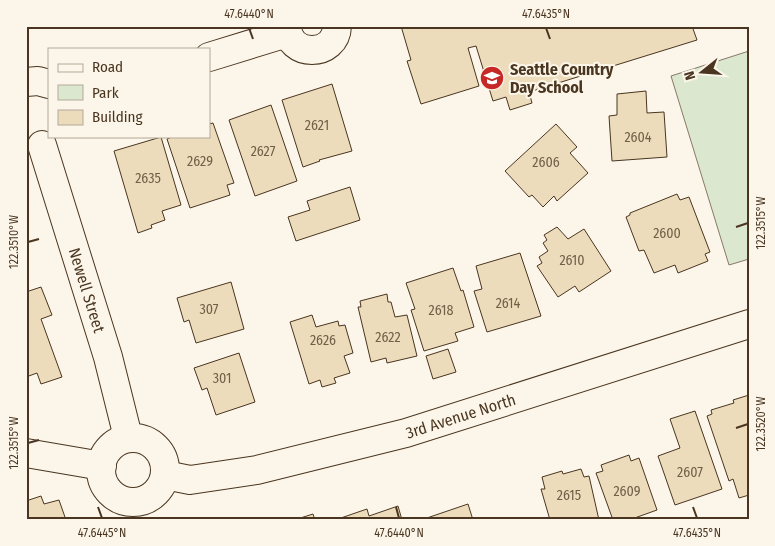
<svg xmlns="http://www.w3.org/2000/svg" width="775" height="546" viewBox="0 0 775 546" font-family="'Fira Sans Condensed',sans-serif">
  <rect width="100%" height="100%" fill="#fbf6e9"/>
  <path fill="#dce7d0" stroke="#887966" d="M 749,51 L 749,259 L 729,265 L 671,76 Z"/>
  <g fill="#ecdcbc" stroke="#4a3520">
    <path d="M 401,26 L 692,26 L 697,40 L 529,92 L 532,103 L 510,110 L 506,97 L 493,101 L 476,46 L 468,48 L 479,86 L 421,104 L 407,61 L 411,60 Z"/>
    <path d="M 332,84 L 352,151 L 319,160 L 320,161 L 303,167 L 282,100 Z"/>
    <path d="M 646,91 L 647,113 L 664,112 L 667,157 L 612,161 L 609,116 L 617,115 L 617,94 Z"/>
    <path d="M 271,105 L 297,181 L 255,196 L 229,120 Z"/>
    <path d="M 213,123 L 234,183 L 227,185 L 230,195 L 190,208 L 167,139 L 174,136 L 209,136 L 209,124 Z"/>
    <path d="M 556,124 L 577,147 L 570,153 L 588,173 L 557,201 L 554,196 L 543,207 L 532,195 L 529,197 L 505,171 Z"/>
    <path d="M 161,137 L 181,205 L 162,211 L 165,220 L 151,225 L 152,228 L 138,233 L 114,151 Z"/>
    <path d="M 350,187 L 360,220 L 296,241 L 288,217 L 310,210 L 307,201 Z"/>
    <path d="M 677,194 L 680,200 L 689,197 L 710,252 L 705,254 L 708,261 L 678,273 L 675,265 L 654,273 L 644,250 L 639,251 L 626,217 L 630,215 L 630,213 Z"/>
    <path d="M 557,227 L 568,239 L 584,229 L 611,271 L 579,292 L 575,286 L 558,297 L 537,266 L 542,263 L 539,257 L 548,251 L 543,243 L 547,240 L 544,235 Z"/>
    <path d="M 520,253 L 541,316 L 487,332 L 474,291 L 482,289 L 476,266 Z"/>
    <path d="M 453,268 L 461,291 L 463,290 L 474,327 L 455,333 L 458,341 L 424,351 L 411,310 L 415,309 L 406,283 Z"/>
    <path d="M 231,282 L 244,329 L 196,343 L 189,320 L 184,322 L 177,298 Z"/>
    <path d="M 41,287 L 52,315 L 41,319 L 62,377 L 41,384 L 37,373 L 26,377 L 26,292 Z"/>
    <path d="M 387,294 L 388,302 L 391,302 L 395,317 L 407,315 L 417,356 L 387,363 L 386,358 L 371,362 L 358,307 L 361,307 L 360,301 Z"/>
    <path d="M 312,315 L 316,327 L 338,321 L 339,326 L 345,325 L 353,353 L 344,356 L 350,373 L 334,378 L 336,383 L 322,387 L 320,380 L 309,384 L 290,322 Z"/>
    <path d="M 448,349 L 456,372 L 433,379 L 426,356 Z"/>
    <path d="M 239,353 L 255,402 L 216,415 L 207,388 L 202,390 L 194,368 Z"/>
    <path d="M 749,395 L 749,495 L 739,498 L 733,479 L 729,481 L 707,416 L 712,414 L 711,410 L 734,403 L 733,400 Z"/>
    <path d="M 695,411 L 722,489 L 675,505 L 658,456 L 680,448 L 670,419 Z"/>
    <path d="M 629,455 L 631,461 L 639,458 L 657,510 L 629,520 L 613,520 L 596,473 L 603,471 L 601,465 Z"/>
    <path d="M 581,469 L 584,477 L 589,476 L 599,520 L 550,520 L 541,489 L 545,489 L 542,477 L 562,471 L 563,474 Z"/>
    <path d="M 41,496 L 44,504 L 59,500 L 66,520 L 26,520 L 26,501 Z"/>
    <path d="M 468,504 L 473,520 L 421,520 Z"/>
    <path d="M 398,506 L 402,520 L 335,520 L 367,509 L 369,516 Z"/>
    <path d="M 313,514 L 315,520 L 294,520 Z"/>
  </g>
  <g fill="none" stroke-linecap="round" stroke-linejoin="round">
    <g stroke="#4a3520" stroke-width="30">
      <g id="street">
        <path d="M 287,26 C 288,58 336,58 337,26"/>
        <path d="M 209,57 L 287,33"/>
        <path d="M 26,82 L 38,81 L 49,84"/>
        <path id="s1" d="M 42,145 L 108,357 L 128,437"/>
        <circle cx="133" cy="470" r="32"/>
        <path d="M 26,453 L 102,466"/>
        <path id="s2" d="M 165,475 L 190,480 L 257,470 L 406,433 L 749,324"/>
      </g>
    </g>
    <use href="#street" stroke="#fbf6e9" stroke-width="28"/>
  </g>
  <path fill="none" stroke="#4a3520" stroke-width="2" d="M 249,28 L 253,39M 546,28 L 550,39M 736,227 L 748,223M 28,242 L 39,239M 736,428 L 748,424M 28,443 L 39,440M 98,507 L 102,518M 396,507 L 399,518M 693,507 L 697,518"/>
  <defs>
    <g id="school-disc" transform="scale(1.25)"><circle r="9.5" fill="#c62828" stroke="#fbf6e9"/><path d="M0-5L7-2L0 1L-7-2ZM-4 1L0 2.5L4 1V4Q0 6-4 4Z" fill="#fff"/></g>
  </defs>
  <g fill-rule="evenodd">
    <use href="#school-disc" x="492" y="78"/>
  </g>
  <g text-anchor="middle" stroke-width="4" stroke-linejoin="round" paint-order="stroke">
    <g font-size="14" fill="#725f47">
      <text x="317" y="130">2621</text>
      <text x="638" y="142">2604</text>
      <text x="263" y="156">2627</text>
      <text x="200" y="166">2629</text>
      <text x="546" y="167">2606</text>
      <text x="148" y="183">2635</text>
      <text x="667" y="238">2600</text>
      <text x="572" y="265">2610</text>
      <text x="508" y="308">2614</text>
      <text x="209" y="314">307</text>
      <text x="441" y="315">2618</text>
      <text x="388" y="342">2622</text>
      <text x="323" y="345">2626</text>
      <text x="222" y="383">301</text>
      <text x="690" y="477">2607</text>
      <text x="627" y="496">2609</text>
      <text x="569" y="500">2615</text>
    </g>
    <g font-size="16" font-weight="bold" fill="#4a3520" stroke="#fbf6e9" text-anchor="start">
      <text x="510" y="75">Seattle Country<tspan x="510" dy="18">Day School</tspan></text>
    </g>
    <g font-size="16" fill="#4a3520" stroke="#fbf6e9">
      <text dy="6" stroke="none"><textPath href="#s1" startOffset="152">Newell Street</textPath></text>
      <text dy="6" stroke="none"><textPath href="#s2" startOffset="304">3rd Avenue North</textPath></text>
    </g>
  </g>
  <rect width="775" height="546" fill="none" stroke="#fbf6e9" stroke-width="55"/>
  <rect x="48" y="48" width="162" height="90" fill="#fbf6e9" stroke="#b4a999"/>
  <rect x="58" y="64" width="25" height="8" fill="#fbf6e9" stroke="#b4a999"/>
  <text x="92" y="72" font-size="15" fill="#4a3520">Road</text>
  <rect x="58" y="85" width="25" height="15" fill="#dce7d0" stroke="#b4a999"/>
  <text x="92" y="98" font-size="15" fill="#4a3520">Park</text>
  <rect x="58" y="110" width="25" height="15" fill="#ecdcbc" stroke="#b4a999"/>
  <text x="92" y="122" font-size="15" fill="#4a3520">Building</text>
  <g transform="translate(702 72) rotate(253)" stroke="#fbf6e9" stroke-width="4" paint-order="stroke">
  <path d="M0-4L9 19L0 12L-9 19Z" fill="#4a3520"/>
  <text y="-8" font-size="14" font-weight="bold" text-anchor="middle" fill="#4a3520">N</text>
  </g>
  <rect x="28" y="28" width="720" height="490" fill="none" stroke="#4a3520" stroke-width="2"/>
  <g font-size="12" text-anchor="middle" fill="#4a3520">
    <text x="249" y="18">47.6440°N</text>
    <text x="546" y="18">47.6435°N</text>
    <text transform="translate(761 223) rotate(-90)" y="4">122.3515°W</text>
    <text transform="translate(14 242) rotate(-90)" y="4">122.3510°W</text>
    <text transform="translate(761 424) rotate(-90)" y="4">122.3520°W</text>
    <text transform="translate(14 443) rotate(-90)" y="4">122.3515°W</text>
    <text x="102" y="537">47.6445°N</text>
    <text x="399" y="537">47.6440°N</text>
    <text x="697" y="537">47.6435°N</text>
  </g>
</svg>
